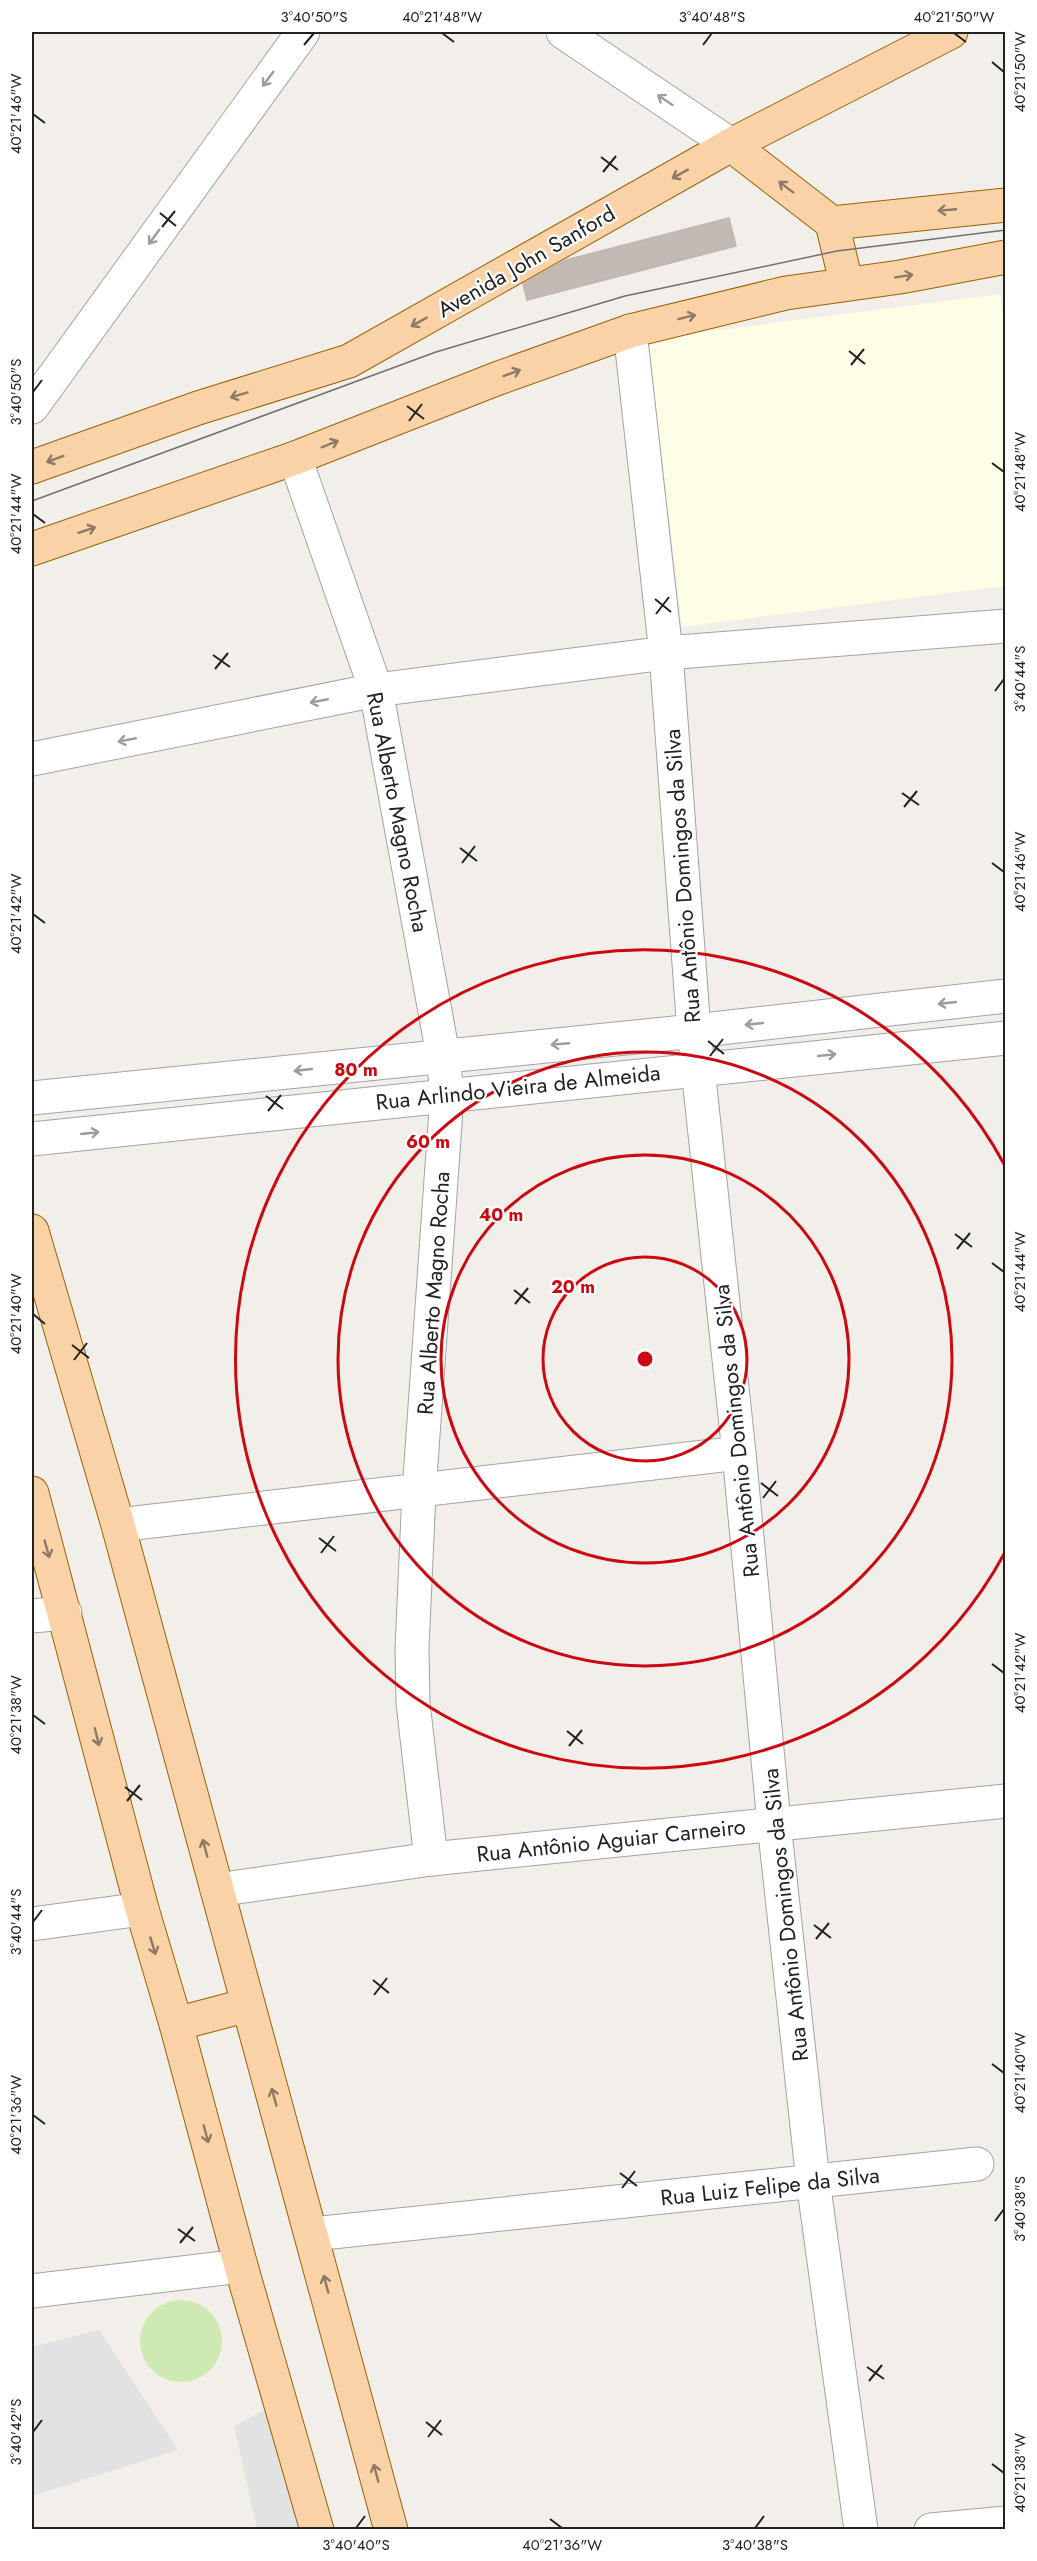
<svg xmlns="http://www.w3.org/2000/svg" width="1037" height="2561" viewBox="0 0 1037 2561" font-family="Jost,sans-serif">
  <rect width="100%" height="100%" fill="#f2eee9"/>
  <path fill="#fefde6" d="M 1000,294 L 1006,343 L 1005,586 L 682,627 L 648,339 Z"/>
  <circle fill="#cfe9b2" cx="181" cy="2341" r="41"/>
  <g fill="#e2e2e2">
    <path d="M 99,2330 L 178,2450 L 32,2496 L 32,2347 Z"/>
    <path d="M 270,2407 L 301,2529 L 257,2529 L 234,2426 Z"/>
  </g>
  <path fill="#c2bab5" stroke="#c3b5ac" stroke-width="1.5" d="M 729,218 L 736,246 L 527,300 L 523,284 L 566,260 Z"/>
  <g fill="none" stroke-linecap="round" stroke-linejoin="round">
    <g stroke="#a3a3a3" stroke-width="35">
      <g id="minor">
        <path d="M 563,32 L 731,145"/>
        <path d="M 630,331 L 666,653 L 694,1031 L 739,1453 L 774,1823 L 813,2181 L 861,2530"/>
        <path d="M 32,407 L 303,32"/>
        <path d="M 295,458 L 376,690 L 443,1055 L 447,1095 L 419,1492 L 412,1648 L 413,1703 L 431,1859"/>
        <path d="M 32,759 L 376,690 L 666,653 L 1006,626"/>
        <path d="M 32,1098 L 694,1031 L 1006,996"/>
        <path d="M 32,1139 L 1006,1038"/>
        <path d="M 118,1525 L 739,1453"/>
        <path d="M 32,1616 L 65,1613"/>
        <path d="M 217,1890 L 431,1859 L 1006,1801"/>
        <path d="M 32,1924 L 142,1909"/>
        <path d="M 313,2234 L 977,2164"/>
        <path d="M 32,2291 L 241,2266"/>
        <path d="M 931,2530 L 1006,2523"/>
      </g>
    </g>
    <g stroke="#9a6206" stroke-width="35">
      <g id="major">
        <path d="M 731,145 L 832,223 L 1006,205"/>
        <path d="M 832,223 L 846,282"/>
        <path d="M 32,467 L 198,408 L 349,361 L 731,145 L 951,32"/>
        <path d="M 32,549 L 295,458 L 496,379 L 630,331 L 786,293 L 900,277 L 1006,257"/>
        <path d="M 32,1231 L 118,1525 L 391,2530"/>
        <path d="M 32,1493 L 142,1909 L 176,2024 L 241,2266 L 317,2530"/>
        <path d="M 176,2024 L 248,2005"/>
      </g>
    </g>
    <use href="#minor" stroke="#fff" stroke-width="33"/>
    <use href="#major" stroke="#f9d2a7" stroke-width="33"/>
    <path stroke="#707070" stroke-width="1.5" d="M 32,501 L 436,352 L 625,296 L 837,251 L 1006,230"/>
  </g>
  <defs><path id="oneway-shaft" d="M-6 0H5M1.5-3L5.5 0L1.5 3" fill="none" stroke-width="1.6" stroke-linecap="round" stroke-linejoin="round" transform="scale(1.5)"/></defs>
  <g stroke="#9c9c9c">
    <use href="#oneway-shaft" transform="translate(268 79) rotate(126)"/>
    <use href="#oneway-shaft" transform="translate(665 100) rotate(-146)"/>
    <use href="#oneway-shaft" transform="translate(154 237) rotate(126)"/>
    <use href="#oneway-shaft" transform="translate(319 701) rotate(169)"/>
    <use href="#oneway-shaft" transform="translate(127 740) rotate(169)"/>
    <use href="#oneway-shaft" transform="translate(947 1003) rotate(174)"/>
    <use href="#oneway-shaft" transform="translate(754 1024) rotate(174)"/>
    <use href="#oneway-shaft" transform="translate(560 1044) rotate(175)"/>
    <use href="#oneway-shaft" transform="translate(827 1055) rotate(-6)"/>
    <use href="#oneway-shaft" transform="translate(303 1070) rotate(174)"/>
    <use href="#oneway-shaft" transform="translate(90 1133) rotate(-6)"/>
  </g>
  <g stroke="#8e7a64">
    <use href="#oneway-shaft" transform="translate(680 174) rotate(151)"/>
    <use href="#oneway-shaft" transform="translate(786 187) rotate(-143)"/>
    <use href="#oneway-shaft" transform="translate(947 210) rotate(175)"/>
    <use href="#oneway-shaft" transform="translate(904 276) rotate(-9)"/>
    <use href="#oneway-shaft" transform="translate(687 317) rotate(-14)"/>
    <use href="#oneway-shaft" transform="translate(419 322) rotate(151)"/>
    <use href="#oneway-shaft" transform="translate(512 373) rotate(-20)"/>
    <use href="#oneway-shaft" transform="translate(239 395) rotate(163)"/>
    <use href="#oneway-shaft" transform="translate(330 444) rotate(-22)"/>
    <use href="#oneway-shaft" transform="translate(55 459) rotate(160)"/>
    <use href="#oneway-shaft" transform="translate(87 530) rotate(-19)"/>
    <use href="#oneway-shaft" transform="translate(47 1549) rotate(74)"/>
    <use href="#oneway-shaft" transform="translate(97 1737) rotate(76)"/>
    <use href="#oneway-shaft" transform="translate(205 1848) rotate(-105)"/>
    <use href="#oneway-shaft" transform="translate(153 1946) rotate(73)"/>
    <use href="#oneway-shaft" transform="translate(274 2097) rotate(-106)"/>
    <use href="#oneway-shaft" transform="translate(206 2134) rotate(75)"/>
    <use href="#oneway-shaft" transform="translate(326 2284) rotate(-105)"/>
    <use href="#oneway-shaft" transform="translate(376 2473) rotate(-105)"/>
  </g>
  <path fill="none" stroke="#222" stroke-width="2" d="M 442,33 L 454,42M 954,33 L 966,42M 304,45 L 314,33M 703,45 L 712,33M 992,62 L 1004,72M 33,114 L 45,123M 601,157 L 618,170M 603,172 L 616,156M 160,213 L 176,226M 162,227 L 175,211M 849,351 L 865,364M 851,365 L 864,349M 33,392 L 42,380M 407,406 L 424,419M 409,421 L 422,404M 992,463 L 1004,472M 33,514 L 45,523M 655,599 L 671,612M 656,614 L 669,597M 213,655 L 230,667M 215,669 L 228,653M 995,691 L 1004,679M 902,793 L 919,805M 904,807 L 917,791M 460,848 L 477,861M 462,863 L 475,846M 992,863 L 1004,872M 33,914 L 45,923M 708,1041 L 724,1054M 710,1056 L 723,1039M 266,1096 L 283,1109M 268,1111 L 281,1095M 955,1234 L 972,1247M 957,1249 L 970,1233M 992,1263 L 1004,1272M 514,1290 L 530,1303M 515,1304 L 528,1288M 33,1314 L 45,1324M 72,1345 L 89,1358M 74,1360 L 87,1343M 761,1483 L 778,1496M 763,1498 L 776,1481M 319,1538 L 336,1551M 321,1553 L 334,1536M 992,1664 L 1004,1673M 33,1715 L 45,1724M 567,1731 L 583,1744M 569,1746 L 582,1730M 125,1787 L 142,1800M 127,1801 L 140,1785M 33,1922 L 42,1910M 814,1925 L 831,1938M 816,1939 L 829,1923M 373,1980 L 389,1993M 374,1995 L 387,1978M 992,2064 L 1004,2073M 33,2115 L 45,2124M 620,2173 L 637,2186M 622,2188 L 635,2171M 995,2221 L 1004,2209M 178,2229 L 195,2241M 180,2243 L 193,2227M 867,2367 L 884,2379M 869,2381 L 882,2365M 426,2422 L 442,2435M 33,2432 L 42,2420M 428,2437 L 441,2420M 992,2464 L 1004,2473M 550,2519 L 562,2528M 356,2528 L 365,2516M 755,2528 L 764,2516"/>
  <g fill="none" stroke="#cc0810" stroke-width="3">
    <circle cx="645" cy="1359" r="102"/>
    <circle cx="645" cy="1359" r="204"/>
    <circle cx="645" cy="1359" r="307"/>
    <path d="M1004 1554A409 409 0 1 1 1004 1164"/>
  </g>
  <g text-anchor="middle" stroke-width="4.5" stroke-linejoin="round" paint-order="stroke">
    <g font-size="22" fill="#222" stroke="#fff">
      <text transform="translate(526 261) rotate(-30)" y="8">Avenida John Sanford</text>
      <text transform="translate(398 812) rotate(79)" y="8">Rua Alberto Magno Rocha</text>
      <text transform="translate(682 876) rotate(-94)" y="8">Rua Antônio Domingos da Silva</text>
      <text transform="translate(518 1087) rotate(-6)" y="8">Rua Arlindo Vieira de Almeida</text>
      <text transform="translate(433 1293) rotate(-86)" y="8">Rua Alberto Magno Rocha</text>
      <text transform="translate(736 1431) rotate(-96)" y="8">Rua Antônio Domingos da Silva</text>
      <text transform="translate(611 1840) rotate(-6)" y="8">Rua Antônio Aguiar Carneiro</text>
      <text transform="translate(785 1915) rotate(-96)" y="8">Rua Antônio Domingos da Silva</text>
      <text transform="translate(770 2186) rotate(-6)" y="8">Rua Luiz Felipe da Silva</text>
    </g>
  </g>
  <circle cx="645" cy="1359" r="9" fill="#cc0810" stroke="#fff" stroke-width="3"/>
  <g font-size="18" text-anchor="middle" font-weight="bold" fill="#cc0810" stroke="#fff" stroke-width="4.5" stroke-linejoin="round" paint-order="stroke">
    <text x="356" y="1076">80 m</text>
    <text x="428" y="1148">60 m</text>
    <text x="501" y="1221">40 m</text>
    <text x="573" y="1293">20 m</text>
  </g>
  <rect width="1037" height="2561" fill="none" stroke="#ffffff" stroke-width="66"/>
  <rect x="33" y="33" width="971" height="2495" fill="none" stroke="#222" stroke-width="2"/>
  <g font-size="15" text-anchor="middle" fill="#222">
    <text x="314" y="22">3°40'50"S</text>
    <text x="442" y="22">40°21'48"W</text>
    <text x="712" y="22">3°40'48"S</text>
    <text x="954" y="22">40°21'50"W</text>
    <text transform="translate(1020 72) rotate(-90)" y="5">40°21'50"W</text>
    <text transform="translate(16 114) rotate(-90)" y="5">40°21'46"W</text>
    <text transform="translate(16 392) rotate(-90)" y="5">3°40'50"S</text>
    <text transform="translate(1020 472) rotate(-90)" y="5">40°21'48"W</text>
    <text transform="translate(16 514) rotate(-90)" y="5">40°21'44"W</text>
    <text transform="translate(1020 679) rotate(-90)" y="5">3°40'44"S</text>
    <text transform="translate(1020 872) rotate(-90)" y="5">40°21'46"W</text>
    <text transform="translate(16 914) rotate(-90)" y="5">40°21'42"W</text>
    <text transform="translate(1020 1272) rotate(-90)" y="5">40°21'44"W</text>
    <text transform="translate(16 1314) rotate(-90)" y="5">40°21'40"W</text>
    <text transform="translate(1020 1673) rotate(-90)" y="5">40°21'42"W</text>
    <text transform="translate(16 1715) rotate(-90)" y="5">40°21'38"W</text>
    <text transform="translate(16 1922) rotate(-90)" y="5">3°40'44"S</text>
    <text transform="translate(1020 2073) rotate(-90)" y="5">40°21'40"W</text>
    <text transform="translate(16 2115) rotate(-90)" y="5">40°21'36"W</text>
    <text transform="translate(1020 2209) rotate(-90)" y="5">3°40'38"S</text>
    <text transform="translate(16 2432) rotate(-90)" y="5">3°40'42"S</text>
    <text transform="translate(1020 2473) rotate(-90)" y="5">40°21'38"W</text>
    <text x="356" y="2550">3°40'40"S</text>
    <text x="562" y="2550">40°21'36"W</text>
    <text x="755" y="2550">3°40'38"S</text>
  </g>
</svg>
